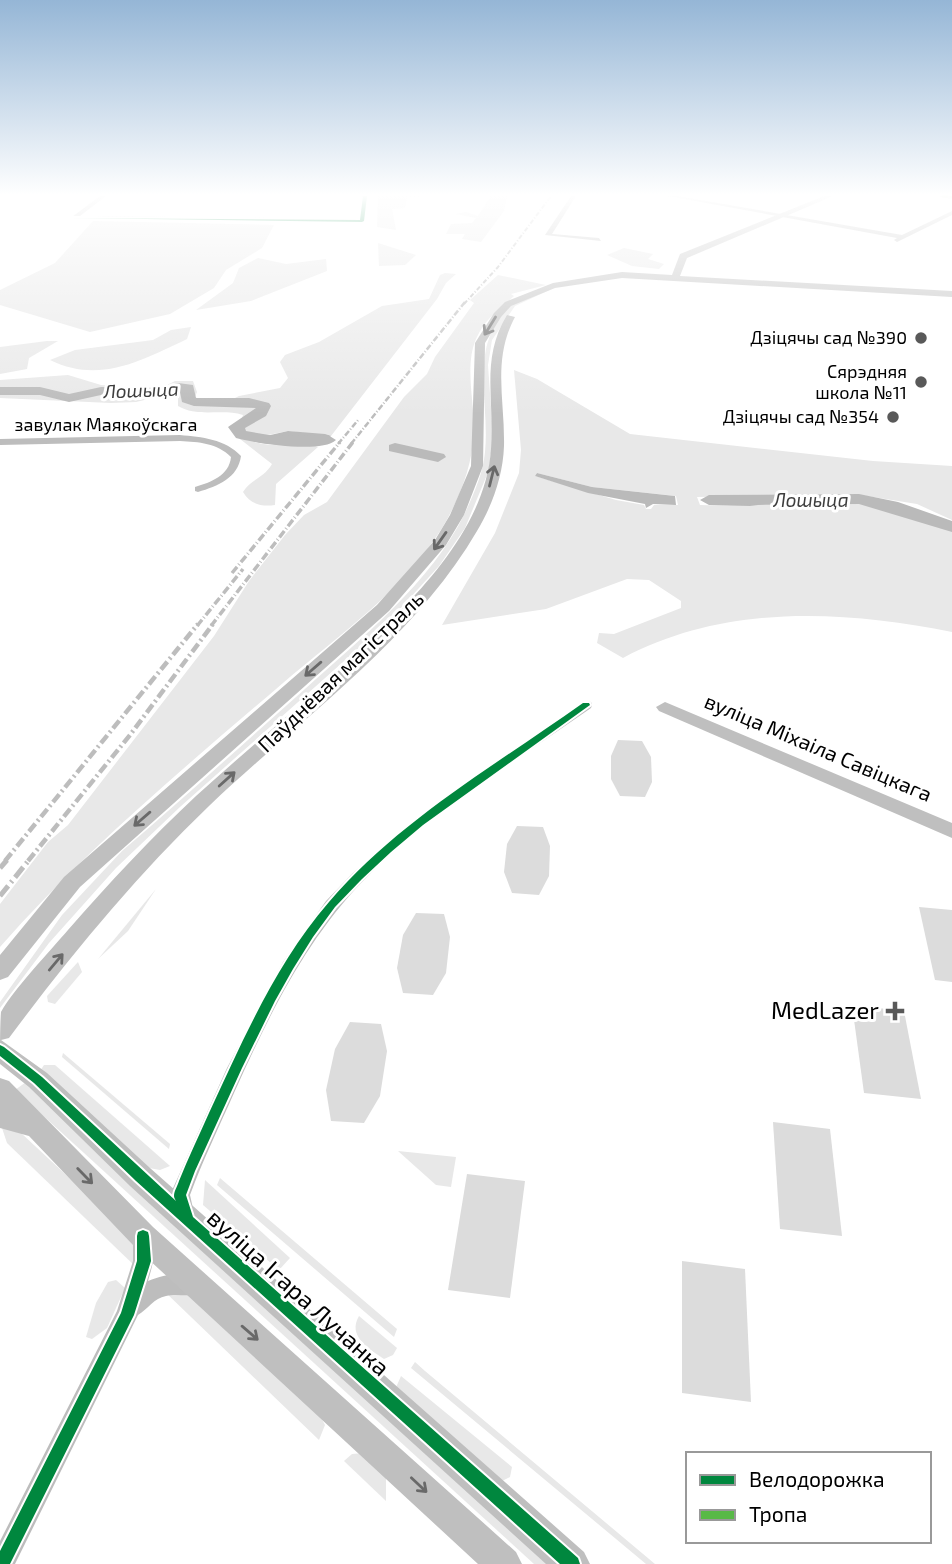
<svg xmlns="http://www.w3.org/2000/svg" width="952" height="1564" viewBox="0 0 952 1564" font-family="'Exo 2',sans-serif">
  <rect width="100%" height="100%" fill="#fff"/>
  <g fill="#e8e8e8" fill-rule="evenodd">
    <path d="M 378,196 L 426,196 L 407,197 L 405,208 L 392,209 L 396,230 L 377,227 Z"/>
    <path d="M 491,196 L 507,196 L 504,211 L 481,242 L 462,239 L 465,234 L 446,234 L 451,224 L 472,223 L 476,218 L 456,214 L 466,212 L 478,216 Z"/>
    <path d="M 93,221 L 274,225 L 262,248 L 226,270 L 214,288 L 170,314 L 90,332 L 0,305 L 0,290 L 55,263 Z"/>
    <path d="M 378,243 L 416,255 L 405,265 L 379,266 Z"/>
    <path d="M 624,248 L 653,254 L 648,259 L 664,264 L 659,269 L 632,266 L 607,255 Z"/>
    <path d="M 258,258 L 286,264 L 326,259 L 327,271 L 251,301 L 196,310 L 233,283 L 239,268 Z"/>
    <path d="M 445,273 L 456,274 L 446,283 L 437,299 L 331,436 L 288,431 L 248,439 C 270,452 298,437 318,447 L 276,484 L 275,505 C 261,507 250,504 243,492 C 251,479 264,478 272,464 L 240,439 L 238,429 L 243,415 C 222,408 198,418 178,406 L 178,398 L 169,394 L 136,402 L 111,403 L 0,398 L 0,380 L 68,375 L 101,385 L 145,388 L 163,387 L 175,381 L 193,381 L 197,392 L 195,397 L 209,404 L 227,402 L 239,396 L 280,388 L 288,378 L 280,362 L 285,355 L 319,342 L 382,306 L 429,299 L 440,275 Z"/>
    <path d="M 498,275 L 546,285 L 511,294 L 514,296 C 499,310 485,318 476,339 C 464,367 475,404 474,433 C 472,467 459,500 442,528 C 403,591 339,635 283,683 C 185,767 85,850 0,947 L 0,904 L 48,842 L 68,825 L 214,636 L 249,581 L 285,535 L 304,515 L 327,502 L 404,397 L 427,374 L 435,357 L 474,303 L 470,300 Z"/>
    <path d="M 554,288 L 515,306 L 492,340 L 488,365 L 493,436 L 489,470 L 465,528 L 439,566 L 388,622 L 180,807 L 116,868 L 49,943 L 0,1008 L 0,1002 L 62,915 L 122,851 C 184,798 244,743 305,689 C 362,637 431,583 465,513 C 474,493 483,474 485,452 C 490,403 469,350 506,310 C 517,298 539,293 554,288 Z"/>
    <path d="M 191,327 L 187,339 C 141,361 99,384 50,360 L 75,350 L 153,340 L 171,330 Z"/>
    <path d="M 47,341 L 58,341 L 29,358 L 27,369 L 0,374 L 0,347 Z"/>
    <path d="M 514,370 L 537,379 L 630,434 L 873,461 L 952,466 L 952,520 L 917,504 L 854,494 L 697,497 L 700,505 C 757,507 813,497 871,505 C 897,508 926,523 952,531 L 952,632 C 842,610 725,604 623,658 L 597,643 L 599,633 L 614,634 L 681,608 L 681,601 L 649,580 L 627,579 L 546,609 L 442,625 L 495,533 L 519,473 L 521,450 ZM 537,473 L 592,487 L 676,496 L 678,505 L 654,505 L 651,509 L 646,509 L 644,505 L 616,500 L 535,476 Z"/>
    <path d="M 156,889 L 128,931 L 98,959 Z"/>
    <path d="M 78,962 L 82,972 L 55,1004 L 48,1002 L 47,996 Z"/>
    <path d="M 63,1053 L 170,1144 L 169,1149 L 62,1057 Z"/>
    <path d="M 44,1065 L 55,1065 L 170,1166 L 160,1170 L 149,1168 L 40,1071 Z"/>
    <path d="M 26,1082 L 559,1564 L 534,1564 L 15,1090 Z"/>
    <path d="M 2,1128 L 21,1133 L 136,1240 L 137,1268 L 7,1143 Z"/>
    <path d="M 398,1151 L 456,1157 L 451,1187 L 436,1185 Z"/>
    <path d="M 220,1178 L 397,1329 L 394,1337 L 217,1185 Z"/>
    <path d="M 205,1180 L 290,1258 L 279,1270 L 203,1205 Z"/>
    <path d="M 116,1280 L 125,1288 L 107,1328 L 92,1339 L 86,1337 L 96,1303 L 108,1282 Z"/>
    <path d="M 164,1291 L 188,1291 L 318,1412 L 325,1425 L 319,1440 Z"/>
    <path d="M 359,1316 L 397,1348 L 393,1355 L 384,1359 C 369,1349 347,1336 359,1316 Z"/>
    <path d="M 415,1362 L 425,1371 L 655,1564 L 646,1564 L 411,1368 Z"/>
    <path d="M 401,1376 L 512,1467 L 510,1477 L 498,1483 L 394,1392 Z"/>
    <path d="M 364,1453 L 386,1474 L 386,1501 L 344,1461 L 352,1454 Z"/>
  </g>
  <g fill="#bababa">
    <path d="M 288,431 L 325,434 L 331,436 L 317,445 C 294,442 272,448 249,440 Z"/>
    <path d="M 537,473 L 592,487 L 675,496 L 676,505 L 653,504 L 646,508 L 645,504 L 588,493 L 535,476 Z"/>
    <path d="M 774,495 L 780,502 L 750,506 L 710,505 L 708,496 Z"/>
  </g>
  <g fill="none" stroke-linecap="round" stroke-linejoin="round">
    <g fill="#bababa" fill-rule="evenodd">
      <path d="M 178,383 L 193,385 L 196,398 L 249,398 L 269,403 L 271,406 L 266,416 L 245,428 L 246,431 L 275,436 L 328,435 L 336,440 C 321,454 255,443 236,438 L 228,427 L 256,408 L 194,406 L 182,402 L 180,392 L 158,396 L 101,395 L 69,402 L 40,395 L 0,395 L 0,387 L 40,387 L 69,394 L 101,387 L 158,388 Z"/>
      <path d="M 395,443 L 444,454 L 446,457 L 438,462 L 389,451 L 389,445 Z"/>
      <path d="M 859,494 L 898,502 L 952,521 L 952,532 L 859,504 L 709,505 L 700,500 L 709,495 Z"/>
    </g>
  </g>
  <g fill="#dcdcdc">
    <path d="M 618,740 L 642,741 L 651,757 L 652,782 L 645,797 L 620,796 L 611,779 L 611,756 Z"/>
    <path d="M 517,826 L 543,827 L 550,846 L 549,876 L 539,895 L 512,893 L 504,872 L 507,844 Z"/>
    <path d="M 919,907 L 952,910 L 952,982 L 935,980 Z"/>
    <path d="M 416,913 L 444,914 L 450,937 L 446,973 L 433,995 L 403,993 L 397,968 L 403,935 Z"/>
    <path d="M 852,1005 L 904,1011 L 921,1099 L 864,1093 Z"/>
    <path d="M 350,1022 L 381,1024 L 387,1051 L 380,1096 L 364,1123 L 331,1121 L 326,1090 L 335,1049 Z"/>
    <path d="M 773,1122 L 830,1129 L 842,1236 L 780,1229 Z"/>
    <path d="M 467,1174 L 525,1181 L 510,1298 L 448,1290 Z"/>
    <path d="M 682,1261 L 745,1269 L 751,1402 L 682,1393 Z"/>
  </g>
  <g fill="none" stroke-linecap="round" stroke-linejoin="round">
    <g fill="#bdbdbd" fill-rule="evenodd">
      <path d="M 100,196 L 106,196 L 80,216 L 359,219 L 362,196 L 368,196 L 365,221 L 362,223 L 72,219 L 72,217 Z"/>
      <path d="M 571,196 L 576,196 L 552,234 L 599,238 L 601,241 L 545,235 Z"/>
      <path d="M 668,196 L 677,196 L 902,235 L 950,212 L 952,211 L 952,215 L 897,242 L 894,240 L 897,238 Z"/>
      <path d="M 940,196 L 952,196 L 952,199 L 940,197 Z"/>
      <path d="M 180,435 C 202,437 225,439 241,456 C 238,478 218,486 198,492 L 195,491 L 195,487 C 211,482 229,476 231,457 C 217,443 199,442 180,441 L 0,445 L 0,439 Z"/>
      <path d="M 586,701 L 591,702 L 592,705 L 591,708 C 513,763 429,813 363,881 C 305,941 268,1017 234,1093 C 219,1127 203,1160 190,1195 L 194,1213 L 191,1220 L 184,1222 L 177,1220 L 170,1195 L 227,1068 L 283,962 L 326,901 L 353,873 L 414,820 L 482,771 Z"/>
      <path d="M 143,1227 L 150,1230 C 158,1247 153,1264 148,1281 C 166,1274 182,1271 201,1279 L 204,1286 L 201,1293 C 189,1298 178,1293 166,1296 C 154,1298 148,1309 138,1315 L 15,1564 L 0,1564 L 0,1541 L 117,1311 L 133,1261 L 133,1237 L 136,1230 Z"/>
    </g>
    <g fill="#bfbfbf" fill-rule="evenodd">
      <path d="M 824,196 L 833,196 L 687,258 L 680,276 L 952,291 L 952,297 L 622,278 L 555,288 L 511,306 L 501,317 L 485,343 L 483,466 L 464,515 L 446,545 L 389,611 L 80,887 L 8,977 L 0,980 L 0,955 L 64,877 L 377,605 L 435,540 L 450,515 L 471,466 L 475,343 L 494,313 L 505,302 L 553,283 L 622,272 L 672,275 L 680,254 Z"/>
      <path d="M 507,315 L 515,317 C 492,360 505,400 504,446 C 503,476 492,506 477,531 C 412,642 300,719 209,806 C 135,877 70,956 9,1038 L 1,1040 L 47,1073 L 150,1168 L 584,1552 L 590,1564 L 546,1564 L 130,1186 L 29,1087 L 0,1064 C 0,1050 0,1024 1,1012 C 13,990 51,950 68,930 C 109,883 151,838 196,796 C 264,734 336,678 400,611 C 442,568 487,512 491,449 C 495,401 480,359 507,315 Z"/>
      <path d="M 665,702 L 952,823 L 952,838 L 659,711 L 656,707 Z"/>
      <path d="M 0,1078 L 9,1081 L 153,1227 L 516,1552 L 522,1564 L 478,1564 L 133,1245 L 29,1136 L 0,1128 Z"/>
    </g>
    <path stroke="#bdbdbd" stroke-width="2" stroke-dasharray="4.5 2 1 2" stroke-linecap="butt" d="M 464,304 L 498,267 L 551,196"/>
    <g stroke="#bdbdbd" stroke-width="2.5" stroke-dasharray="6 2 1 2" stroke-linecap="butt">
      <path d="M 338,444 L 359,419"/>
      <path d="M 351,444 L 465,302"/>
    </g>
    <g stroke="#bdbdbd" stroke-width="3.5" stroke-dasharray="8 2.5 1 2.5" stroke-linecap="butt">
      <path d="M 232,573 L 340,442"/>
      <path d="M 197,626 L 243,569"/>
      <path d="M 211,626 L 353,442"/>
    </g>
    <g stroke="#bdbdbd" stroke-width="4.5" stroke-dasharray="10 3.5 2 3.5" stroke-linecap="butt">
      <path d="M 5,861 L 198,624"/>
      <path d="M 28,861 L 130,735 L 213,624"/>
    </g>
    <g stroke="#bdbdbd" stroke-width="5" stroke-dasharray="13 4.5 2 4.5" stroke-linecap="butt">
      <path d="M 0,868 L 7,860"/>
      <path d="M 0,896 L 29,860"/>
    </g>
    <path stroke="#58b947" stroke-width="2.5" stroke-dasharray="6 2.5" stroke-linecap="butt" d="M 942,196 L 952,197"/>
    <g stroke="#fff" stroke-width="4">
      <g id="cycleway">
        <path d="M 363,196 L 367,196 L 364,221 L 362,222 L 72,218 L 360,220 Z"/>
        <path d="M 583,703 L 589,703 L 590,705 L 423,825 L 391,852 L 362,879 L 335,907 L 313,937 L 293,969 L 275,1001 L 242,1068 L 195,1171 L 186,1195 L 193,1217 L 578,1558 L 580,1564 L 560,1564 L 136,1181 L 34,1083 L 0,1056 L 0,1045 L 4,1047 L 42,1077 L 176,1201 C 175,1199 174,1198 174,1196 C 174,1191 178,1185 179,1181 C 188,1158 199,1136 209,1113 C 243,1040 276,963 329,902 C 399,820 496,765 583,703 Z"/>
        <path d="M 143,1230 L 148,1232 L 149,1236 L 151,1261 L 134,1315 L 10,1564 L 0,1564 L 0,1551 L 121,1313 L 137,1261 L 137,1236 L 138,1232 Z"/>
      </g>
    </g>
    <use href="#cycleway" fill="#00873e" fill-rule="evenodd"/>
  </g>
  <defs><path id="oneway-shaft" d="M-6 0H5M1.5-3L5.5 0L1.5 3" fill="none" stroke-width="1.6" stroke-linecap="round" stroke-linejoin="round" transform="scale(1.75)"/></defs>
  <g stroke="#696969">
    <use href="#oneway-shaft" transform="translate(490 326) rotate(122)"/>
    <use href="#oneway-shaft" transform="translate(492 476) rotate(-76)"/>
    <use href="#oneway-shaft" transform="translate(440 541) rotate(125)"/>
    <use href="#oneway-shaft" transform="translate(313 669) rotate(139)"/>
    <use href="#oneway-shaft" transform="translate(227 779) rotate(-42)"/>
    <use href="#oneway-shaft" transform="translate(142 819) rotate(139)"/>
    <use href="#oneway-shaft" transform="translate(56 962) rotate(-50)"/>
    <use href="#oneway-shaft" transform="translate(85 1176) rotate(46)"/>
    <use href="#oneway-shaft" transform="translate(250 1333) rotate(41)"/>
    <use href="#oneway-shaft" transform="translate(419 1485) rotate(43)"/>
  </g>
  <linearGradient id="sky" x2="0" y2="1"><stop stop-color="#95b6d6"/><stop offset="0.47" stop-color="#fff"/><stop offset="1" stop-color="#fff" stop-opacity="0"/></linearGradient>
  <rect width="952" height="414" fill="url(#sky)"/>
  <g fill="#595959" stroke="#fff" stroke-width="2.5">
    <circle cx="921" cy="338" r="7"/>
    <circle cx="921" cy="382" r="7"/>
    <circle cx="893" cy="417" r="7"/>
    <path d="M891.5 1000.5h7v7h7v7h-7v7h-7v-7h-7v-7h7z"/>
  </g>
  <g text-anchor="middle" stroke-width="6" stroke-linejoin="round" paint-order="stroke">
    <g font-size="18" fill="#000" stroke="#fff" text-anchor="end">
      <text x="907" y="344">Дзіцячы сад №390</text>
      <text x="907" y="378">Сярэдняя<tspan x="907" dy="21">школа №11</tspan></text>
      <text x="879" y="423">Дзіцячы сад №354</text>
    </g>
    <g font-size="18" fill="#000" stroke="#fff">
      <text x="106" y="431">завулак Маякоўскага</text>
    </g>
    <g font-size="19" font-style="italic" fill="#3e3e3e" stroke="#fff">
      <text transform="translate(141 390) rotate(-2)" y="7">Лошыца</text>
      <text x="811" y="507">Лошыца</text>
    </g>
    <g font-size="21" fill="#000" stroke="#fff">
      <text transform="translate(341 672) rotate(-44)" y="7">Паўднёвая магістраль</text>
      <text transform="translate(818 748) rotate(23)" y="7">вуліца Міхаіла Савіцкага</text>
    </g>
    <g font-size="24" fill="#000" stroke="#fff" text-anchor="end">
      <text x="879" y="1019">MedLazer</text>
    </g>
    <g font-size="24" fill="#000" stroke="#fff">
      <text transform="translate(298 1293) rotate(42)" y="8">вуліца Ігара Лучанка</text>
    </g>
  </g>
  <rect x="686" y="1452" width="245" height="91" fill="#ffffff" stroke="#999999" stroke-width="2"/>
  <rect x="700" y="1475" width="35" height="10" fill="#00873e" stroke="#999999" stroke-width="2"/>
  <text x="749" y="1487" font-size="21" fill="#000000">Велодорожка</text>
  <rect x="700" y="1510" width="35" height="10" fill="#58b947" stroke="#999999" stroke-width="2"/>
  <text x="749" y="1522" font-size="21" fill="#000000">Тропа</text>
</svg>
